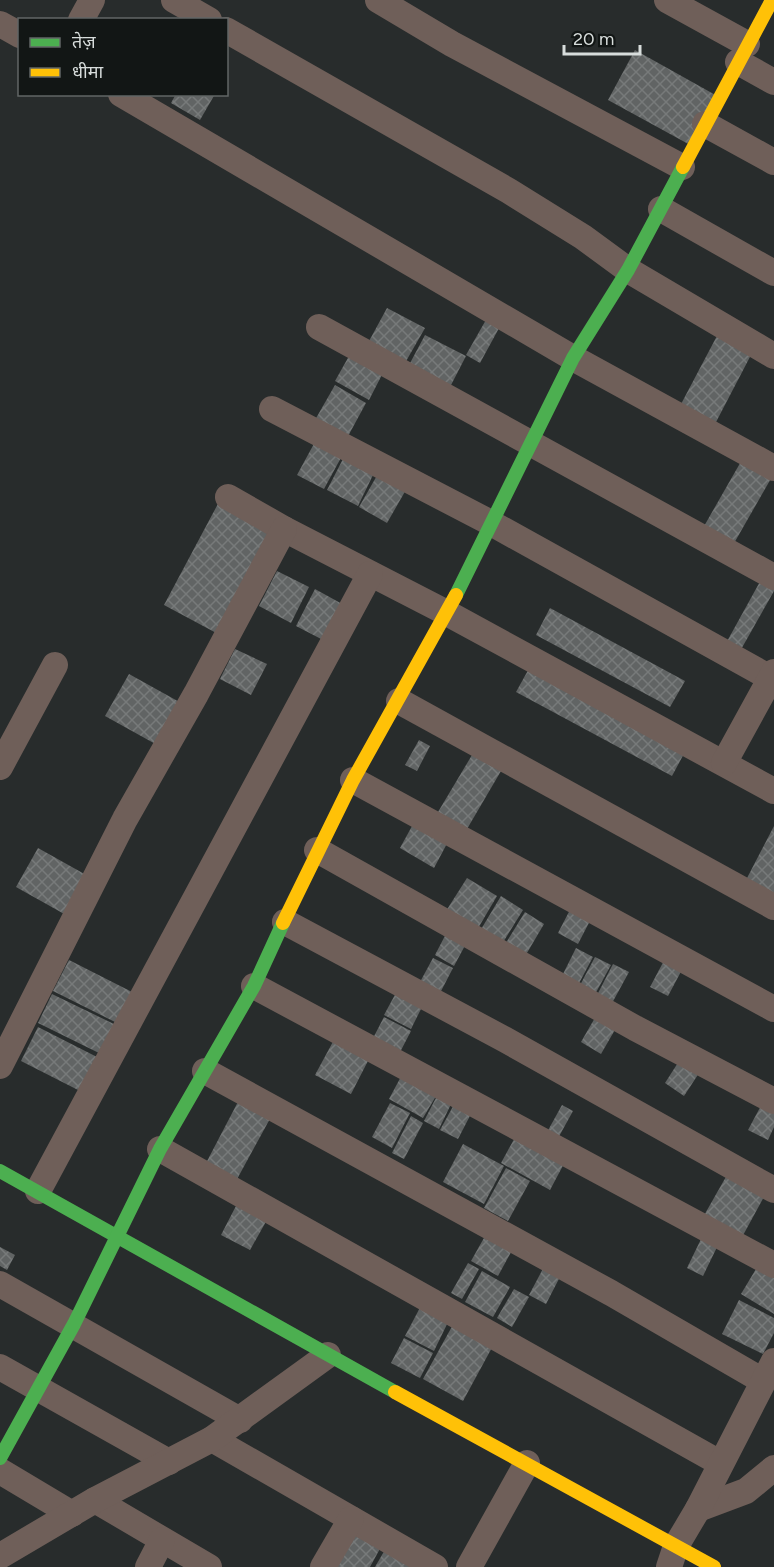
<svg xmlns="http://www.w3.org/2000/svg" width="774" height="1567" viewBox="0 0 774 1567" font-family="Figtree,'Noto Sans Devanagari',sans-serif">
  <defs>
    <pattern id="building-cross-hatch" width="8" height="8" patternUnits="userSpaceOnUse" patternTransform="scale(1.5)"><rect width="8" height="8" fill="#616464"/><path d="M0 0l8 8M0 8l8-8" fill="none" stroke="#777a7a"/></pattern>
  </defs>
  <rect width="100%" height="100%" fill="#282c2c"/>
  <g fill="url(#building-cross-hatch)">
    <path d="M 635,50 L 719,97 L 692,146 L 608,100 Z"/>
    <path d="M 176,94 L 215,94 L 200,120 L 171,103 Z"/>
    <path d="M 387,308 L 425,328 L 405,363 L 368,343 Z"/>
    <path d="M 491,311 L 504,319 L 480,363 L 466,355 Z"/>
    <path d="M 718,334 L 752,353 L 715,424 L 680,406 Z"/>
    <path d="M 425,335 L 466,356 L 450,387 L 409,365 Z"/>
    <path d="M 353,349 L 386,367 L 369,400 L 335,381 Z"/>
    <path d="M 335,385 L 366,403 L 347,438 L 315,420 Z"/>
    <path d="M 316,440 L 343,454 L 324,489 L 297,475 Z"/>
    <path d="M 344,457 L 374,473 L 358,506 L 327,490 Z"/>
    <path d="M 743,458 L 773,475 L 733,545 L 703,528 Z"/>
    <path d="M 379,472 L 407,488 L 387,523 L 359,507 Z"/>
    <path d="M 220,500 L 276,530 L 220,635 L 164,605 Z"/>
    <path d="M 277,571 L 309,587 L 291,623 L 259,606 Z"/>
    <path d="M 762,578 L 774,584 L 774,591 L 739,653 L 725,645 Z"/>
    <path d="M 315,589 L 344,605 L 325,641 L 296,626 Z"/>
    <path d="M 550,608 L 685,681 L 670,707 L 536,635 Z"/>
    <path d="M 235,649 L 267,664 L 251,695 L 220,679 Z"/>
    <path d="M 531,665 L 686,750 L 672,776 L 516,692 Z"/>
    <path d="M 129,674 L 183,704 L 159,746 L 105,716 Z"/>
    <path d="M 419,740 L 430,746 L 417,771 L 405,765 Z"/>
    <path d="M 472,755 L 501,771 L 467,829 L 438,812 Z"/>
    <path d="M 417,817 L 451,836 L 434,868 L 400,848 Z"/>
    <path d="M 774,826 L 774,895 L 746,880 Z"/>
    <path d="M 38,848 L 88,876 L 66,915 L 16,887 Z"/>
    <path d="M 467,878 L 497,896 L 477,930 L 446,911 Z"/>
    <path d="M 501,896 L 523,910 L 502,944 L 480,931 Z"/>
    <path d="M 573,904 L 593,915 L 578,944 L 558,933 Z"/>
    <path d="M 525,912 L 544,924 L 524,958 L 504,946 Z"/>
    <path d="M 448,930 L 468,940 L 454,966 L 435,955 Z"/>
    <path d="M 576,948 L 593,957 L 577,987 L 561,978 Z"/>
    <path d="M 667,955 L 685,964 L 668,996 L 650,987 Z"/>
    <path d="M 595,957 L 611,965 L 594,996 L 579,987 Z"/>
    <path d="M 433,958 L 453,968 L 440,993 L 420,982 Z"/>
    <path d="M 69,960 L 134,993 L 119,1024 L 53,991 Z"/>
    <path d="M 613,964 L 629,972 L 611,1005 L 596,997 Z"/>
    <path d="M 397,991 L 423,1005 L 411,1029 L 384,1015 Z"/>
    <path d="M 52,994 L 116,1025 L 101,1054 L 38,1023 Z"/>
    <path d="M 596,1016 L 616,1028 L 601,1054 L 581,1042 Z"/>
    <path d="M 384,1017 L 411,1031 L 398,1056 L 371,1042 Z"/>
    <path d="M 38,1027 L 97,1057 L 80,1091 L 21,1061 Z"/>
    <path d="M 335,1038 L 370,1057 L 351,1094 L 315,1075 Z"/>
    <path d="M 681,1058 L 701,1070 L 684,1096 L 665,1083 Z"/>
    <path d="M 404,1071 L 439,1091 L 423,1118 L 389,1099 Z"/>
    <path d="M 439,1092 L 453,1100 L 439,1129 L 424,1121 Z"/>
    <path d="M 240,1098 L 272,1115 L 236,1181 L 205,1165 Z"/>
    <path d="M 456,1101 L 473,1110 L 458,1139 L 440,1130 Z"/>
    <path d="M 763,1102 L 774,1108 L 774,1127 L 768,1140 L 748,1130 Z"/>
    <path d="M 390,1103 L 410,1113 L 392,1148 L 372,1137 Z"/>
    <path d="M 562,1105 L 573,1111 L 557,1140 L 546,1134 Z"/>
    <path d="M 411,1116 L 423,1123 L 404,1159 L 392,1153 Z"/>
    <path d="M 518,1132 L 567,1158 L 550,1190 L 501,1163 Z"/>
    <path d="M 463,1144 L 504,1166 L 484,1204 L 443,1182 Z"/>
    <path d="M 506,1168 L 530,1181 L 508,1221 L 484,1208 Z"/>
    <path d="M 727,1175 L 765,1195 L 741,1239 L 702,1219 Z"/>
    <path d="M 238,1202 L 268,1218 L 250,1250 L 221,1235 Z"/>
    <path d="M 489,1229 L 516,1243 L 498,1276 L 471,1261 Z"/>
    <path d="M 703,1235 L 719,1243 L 703,1276 L 687,1268 Z"/>
    <path d="M 0,1247 L 15,1255 L 7,1270 L 0,1266 Z"/>
    <path d="M 468,1263 L 479,1269 L 462,1299 L 451,1293 Z"/>
    <path d="M 546,1263 L 563,1271 L 546,1304 L 529,1295 Z"/>
    <path d="M 759,1264 L 774,1273 L 774,1314 L 741,1294 Z"/>
    <path d="M 482,1271 L 510,1287 L 493,1317 L 465,1302 Z"/>
    <path d="M 514,1289 L 529,1297 L 512,1327 L 497,1318 Z"/>
    <path d="M 739,1300 L 774,1318 L 774,1333 L 763,1354 L 722,1334 Z"/>
    <path d="M 423,1302 L 451,1316 L 434,1351 L 405,1336 Z"/>
    <path d="M 455,1321 L 495,1342 L 463,1401 L 423,1379 Z"/>
    <path d="M 404,1338 L 433,1353 L 420,1378 L 391,1363 Z"/>
    <path d="M 351,1529 L 382,1545 L 370,1567 L 330,1567 Z"/>
    <path d="M 386,1548 L 411,1563 L 409,1567 L 375,1567 Z"/>
  </g>
  <g fill="none" stroke-linecap="round" stroke-linejoin="round">
    <g stroke="#6f5f59" stroke-width="26">
      <path d="M 174,0 L 209,20"/>
      <path d="M 378,0 L 452,44 L 682,167"/>
      <path d="M 667,0 L 747,44"/>
      <path d="M 81,20 L 92,0"/>
      <path d="M 0,24 L 20,35"/>
      <path d="M 226,30 L 509,191 L 583,237 L 628,270 L 774,356"/>
      <path d="M 738,62 L 774,82"/>
      <path d="M 121,94 L 573,358 L 774,468"/>
      <path d="M 705,124 L 774,162"/>
      <path d="M 661,209 L 774,273"/>
      <path d="M 319,327 L 774,577"/>
      <path d="M 272,409 L 491,523 L 774,680"/>
      <path d="M 228,497 L 284,529 L 447,613 L 774,791"/>
      <path d="M 399,701 L 774,907"/>
      <path d="M 724,763 L 774,672"/>
      <path d="M 0,767 L 55,665"/>
      <path d="M 353,780 L 774,1009"/>
      <path d="M 317,850 L 635,1028 L 774,1101"/>
      <path d="M 285,922 L 504,1039 L 774,1190"/>
      <path d="M 254,986 L 774,1265"/>
      <path d="M 0,1066 L 125,819 L 196,694 L 284,529"/>
      <path d="M 205,1071 L 611,1293 L 763,1381"/>
      <path d="M 160,1149 L 720,1463"/>
      <path d="M 38,1191 L 370,574"/>
      <path d="M 0,1284 L 240,1420"/>
      <path d="M 0,1367 L 169,1462"/>
      <path d="M 212,1439 L 435,1567"/>
      <path d="M 0,1471 L 72,1514"/>
      <path d="M 95,1500 L 209,1567"/>
      <path d="M 698,1509 L 746,1491 L 774,1468"/>
      <path d="M 0,1556 L 95,1500 L 212,1439 L 328,1355"/>
      <path d="M 148,1567 L 162,1540"/>
      <path d="M 323,1567 L 351,1519"/>
      <path d="M 469,1567 L 527,1463"/>
      <path d="M 669,1567 L 676,1546 L 698,1509 L 774,1361"/>
    </g>
    <g stroke="#4caf50" stroke-width="14">
      <path d="M 456,595 L 573,358 L 628,270 L 683,167"/>
      <path d="M 0,1171 L 395,1392"/>
      <path d="M 0,1458 L 74,1324 L 160,1149 L 254,986 L 283,923"/>
    </g>
    <g stroke="#ffc107" stroke-width="14">
      <path d="M 683,167 L 772,0"/>
      <path d="M 283,923 L 353,780 L 456,595"/>
      <path d="M 395,1392 L 714,1567"/>
    </g>
  </g>
  <rect x="18" y="18" width="210" height="78" fill="#121615" stroke="#616665" stroke-width="1.5"/>
  <rect x="30" y="38" width="30" height="9" fill="#4caf50" stroke="#616665" stroke-width="1.5"/>
  <text x="72" y="48" font-size="18" fill="#d8dddc">तेज़</text>
  <rect x="30" y="68" width="30" height="9" fill="#ffc107" stroke="#616665" stroke-width="1.5"/>
  <text x="72" y="78" font-size="18" fill="#d8dddc">धीमा</text>
  <path d="M564 45v9h76v-9" fill="none" stroke="#d8dddc" stroke-width="3"/>
  <text x="573" y="45" font-size="18" fill="#d8dddc" stroke="#121615" stroke-width="4.5" paint-order="stroke">20 m</text>
</svg>
